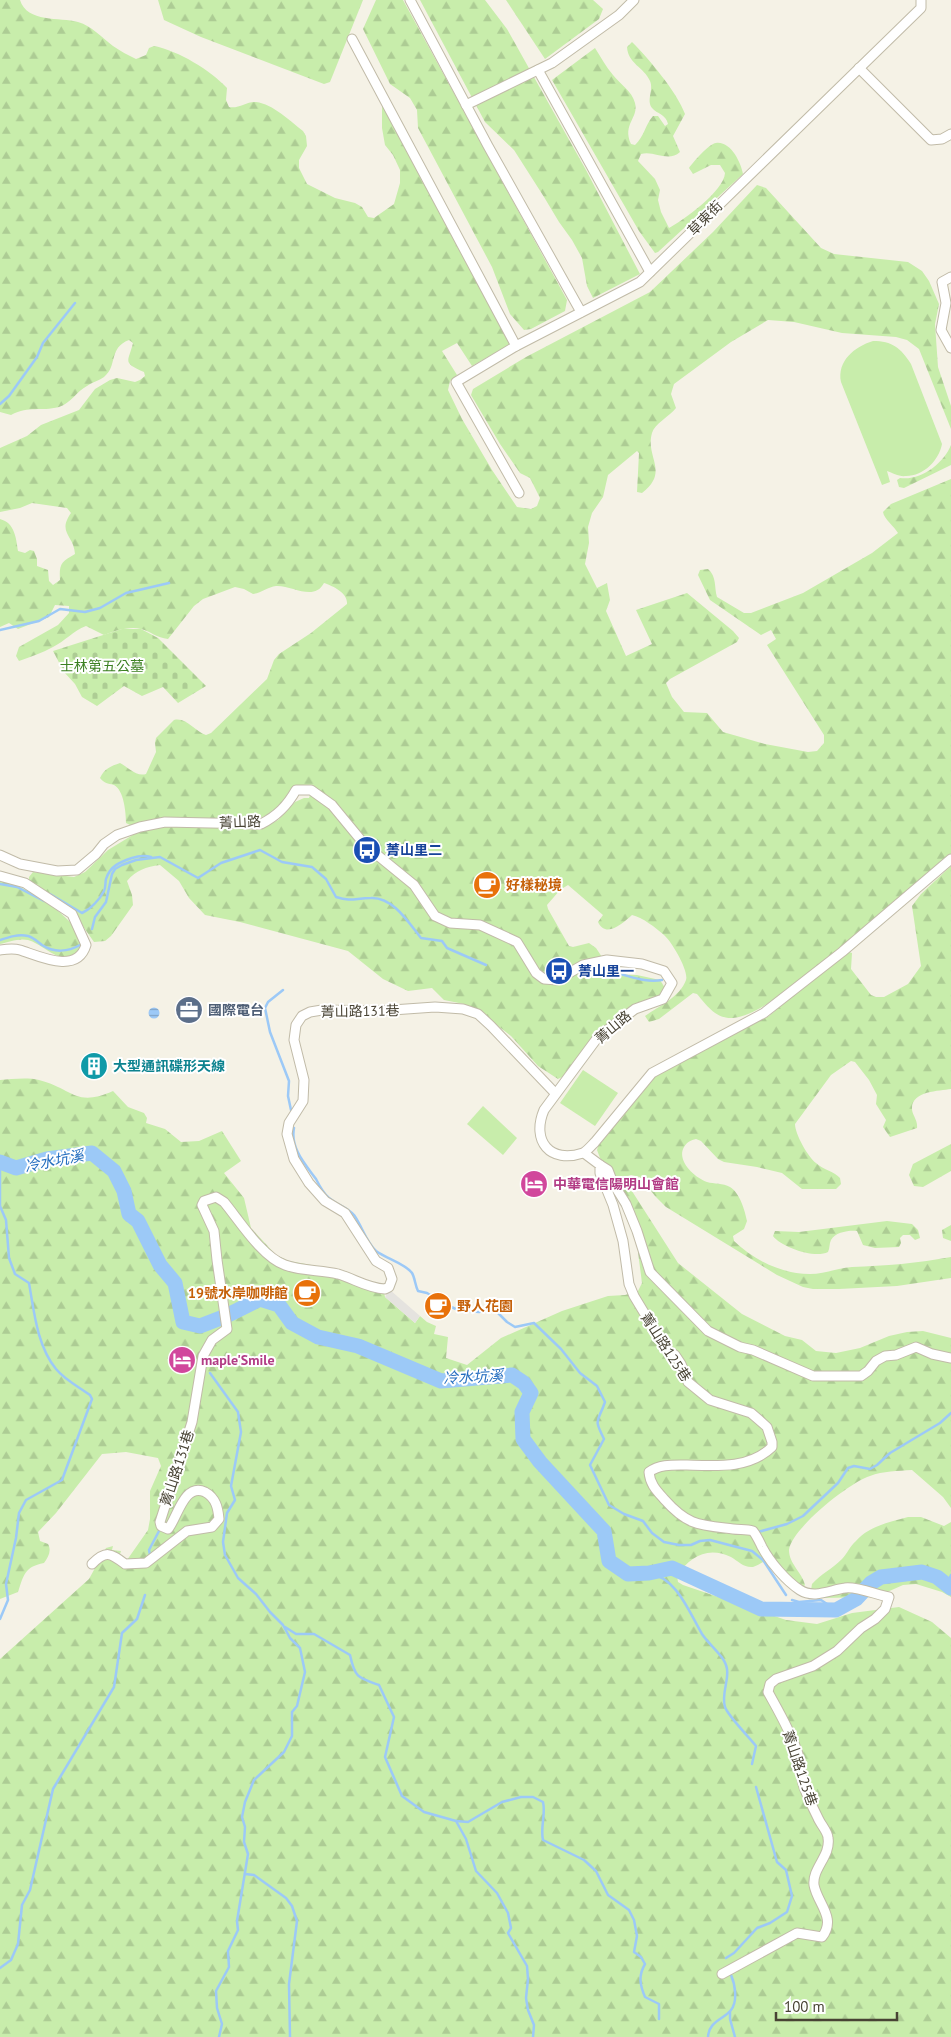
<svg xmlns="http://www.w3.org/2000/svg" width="951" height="2037" viewBox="0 0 951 2037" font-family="'PT Sans','Noto Sans TC',sans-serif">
  <defs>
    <pattern id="forest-firs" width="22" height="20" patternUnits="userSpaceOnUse" patternTransform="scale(1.25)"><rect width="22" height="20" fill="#c8edab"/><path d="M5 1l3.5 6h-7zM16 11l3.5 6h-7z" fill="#adcc94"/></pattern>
    <pattern id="cemetery-stones" width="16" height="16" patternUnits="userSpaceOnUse" patternTransform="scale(1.25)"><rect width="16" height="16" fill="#c8edab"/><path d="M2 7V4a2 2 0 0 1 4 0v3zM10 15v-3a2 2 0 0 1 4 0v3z" fill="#adcc94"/></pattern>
    <pattern id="water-rules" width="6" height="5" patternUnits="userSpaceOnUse" patternTransform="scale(1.25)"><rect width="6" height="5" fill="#9cc9f7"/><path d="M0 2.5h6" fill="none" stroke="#81a5c9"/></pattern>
  </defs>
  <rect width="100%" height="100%" fill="#f5f2e6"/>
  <g fill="#c8edab">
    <path d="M 873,341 C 892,341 901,348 911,364 L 942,444 C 939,460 924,476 906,476 C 899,477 893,473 887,471 L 890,482 L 882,485 L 841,382 C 837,361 854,347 873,341 Z"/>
    <path d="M 583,1070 L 618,1093 L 595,1126 L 560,1103 Z"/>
    <path d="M 483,1106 L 517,1138 L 503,1155 L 467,1124 Z"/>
  </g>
  <g fill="url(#forest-firs)">
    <path d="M 0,0 L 20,0 C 27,23 60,17 78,22 C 92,26 101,37 113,46 C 120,51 128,55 136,59 L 146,55 L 149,48 L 154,46 C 179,51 210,70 227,88 L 226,100 L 229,107 C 239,109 247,101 256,102 C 273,104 290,121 303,131 L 306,136 L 307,146 L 299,160 L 299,168 L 307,184 L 335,198 L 355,203 L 362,207 L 368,217 L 374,218 L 394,204 L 400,183 L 400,170 L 393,155 L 385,145 L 382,128 L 382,106 L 384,104 L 511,341 L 509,345 L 472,366 L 457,343 L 442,351 L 457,375 L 450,381 L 448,390 L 462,419 L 492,470 L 517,507 L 531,509 L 537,506 L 540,498 L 530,478 L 520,473 L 500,444 L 471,395 L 473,389 L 526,357 L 650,292 L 713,232 L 757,185 L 766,188 L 821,248 L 834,254 L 908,262 L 922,271 L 929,281 L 939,304 L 935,324 L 938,367 L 951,406 L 951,429 L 919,349 L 907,340 L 896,337 L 842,333 L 794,322 L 768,320 L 731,342 L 674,384 L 671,394 L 676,408 C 670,416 654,424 652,433 C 645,458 670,471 642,493 L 637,492 L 639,453 L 637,451 L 608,475 L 603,497 L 592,513 L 588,527 L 589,543 L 585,564 L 597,588 L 607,583 L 610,600 L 606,611 L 626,656 L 652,644 L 636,610 L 687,593 L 733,631 L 739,638 L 737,642 L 670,679 L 666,683 L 672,697 L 684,712 L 707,713 L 723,732 L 765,744 L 808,752 L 817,751 L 824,743 L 824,735 L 767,645 L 776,639 L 771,630 L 761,635 L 710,600 L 698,575 L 700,570 L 708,569 C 717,577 714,587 717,597 L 744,613 L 751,613 L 803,593 L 872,553 L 898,533 C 894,526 884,519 883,512 L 891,504 L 951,479 L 951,855 C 894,904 836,955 774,999 C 763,1007 747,1017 733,1018 C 716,1019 707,1006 697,994 L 693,993 L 659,1019 L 649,1022 L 645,1016 C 659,1006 680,997 686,980 C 689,971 672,942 664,935 C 656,928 642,917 632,915 C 623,923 606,939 598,922 L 603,915 L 568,885 L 560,890 L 547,905 L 548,909 L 569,946 L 573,947 L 589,943 L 596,948 L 602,957 L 592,967 L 591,971 L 597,974 L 637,975 L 660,980 L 665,988 L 662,993 L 656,999 L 626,1012 L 566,1075 L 558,1079 L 538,1066 L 511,1036 L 479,1011 L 464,1004 L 444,1000 L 432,988 L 408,991 L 383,979 L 348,951 L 240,922 L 205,915 L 189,898 L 179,881 L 160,865 C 146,867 136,870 127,881 L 132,895 L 133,905 L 111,936 L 105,941 L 94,942 L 82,925 L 56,899 L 29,880 L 29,877 L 33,872 L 74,877 L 85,872 L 108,850 L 136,833 L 147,830 L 171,826 L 260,830 L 278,820 L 295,802 L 304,798 L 309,798 L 310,795 L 302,787 L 275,812 L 262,817 L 245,819 L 160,819 L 130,825 L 126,823 C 126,813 124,790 114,785 C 107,783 105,784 100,778 C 104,769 111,766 120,763 C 128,767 136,777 146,774 L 156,752 L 155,743 L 156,738 L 174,720 C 187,717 195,732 206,735 L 211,733 L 267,679 L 274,660 L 279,654 L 311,633 L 347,604 C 348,593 333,586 324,583 C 314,602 292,585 276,586 C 268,587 261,593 253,594 L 244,589 L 235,587 L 203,599 L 194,606 L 168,639 C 157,638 150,631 141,629 C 129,626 115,631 104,635 L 86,626 C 73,631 65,641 53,647 C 42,653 30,657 19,661 L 16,656 L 19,647 L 58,625 L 69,613 L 69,606 L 55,605 L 49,617 L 18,629 L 9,623 L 0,627 L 0,519 C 15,523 16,538 18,551 L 25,553 L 30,550 L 34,551 L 37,559 L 37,566 L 48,570 L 49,581 L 53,585 L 60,580 C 59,564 61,562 75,554 C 74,535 57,533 71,513 L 67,508 L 32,503 L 20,508 L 0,512 L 0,448 L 27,436 L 41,425 L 79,410 L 95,389 L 110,380 L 117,378 L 135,382 L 140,380 L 145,376 L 144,372 C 122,362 128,363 133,343 L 129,340 C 108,348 118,366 104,377 C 99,381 92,382 87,386 C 77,391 71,403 59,407 C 40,412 30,405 11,415 L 0,412 Z"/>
    <path d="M 158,0 L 363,0 L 330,82 L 324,84 L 201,37 L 164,20 Z"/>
    <path d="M 376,0 L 403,0 L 567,300 L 565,311 L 531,329 L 524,330 L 510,314 L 492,267 L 418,128 L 417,110 L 410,98 L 390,84 L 363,29 Z"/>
    <path d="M 420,0 L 485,0 L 507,29 L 586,170 L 640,274 L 593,298 L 587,286 L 582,258 L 572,240 L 559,222 L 544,197 L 514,150 L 485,122 Z"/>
    <path d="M 506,0 L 593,0 L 603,9 L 599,19 L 545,59 Z"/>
    <path d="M 632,42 C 649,59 677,92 685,114 L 673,136 L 680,152 C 668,163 654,150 641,154 L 638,161 L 655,179 L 660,190 L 658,200 L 661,212 L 669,228 C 684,220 724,191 725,173 L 720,165 L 711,165 L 693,174 L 689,168 C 694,161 709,144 716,143 C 731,141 741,163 743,174 L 658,252 L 655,253 L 639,231 L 552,80 L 595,48 C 601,57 606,67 613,75 C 620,84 632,91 635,103 C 639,118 622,124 631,144 L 635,145 C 644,137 645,125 653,116 L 658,116 L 665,126 L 668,124 C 666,114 657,114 652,108 C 646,100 654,90 650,81 C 644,67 628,64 627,47 Z"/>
    <path d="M 951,445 L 951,465 L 904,488 L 899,487 L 897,480 L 900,478 C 921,481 944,463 951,445 Z"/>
    <path d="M 951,866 L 951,1089 C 939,1091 911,1091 912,1109 C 912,1115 918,1120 917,1128 L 890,1137 L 883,1127 L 886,1120 L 876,1104 L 877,1095 L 869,1080 L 855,1062 L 851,1061 L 831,1075 L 795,1124 C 795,1134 808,1157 816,1163 C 823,1170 834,1171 840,1178 L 841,1184 L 836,1189 L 802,1189 L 782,1173 L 757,1167 L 724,1162 L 718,1159 L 701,1141 L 696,1139 C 691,1140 687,1142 684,1147 C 676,1161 695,1178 707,1182 C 714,1184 723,1183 730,1187 C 740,1193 745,1211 747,1221 L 744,1229 L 733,1236 L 734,1241 C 754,1260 781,1274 810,1274 C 824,1274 838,1268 852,1267 C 884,1266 919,1263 951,1257 L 951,1278 L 897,1286 L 839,1289 L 813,1289 L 803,1287 L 777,1275 L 666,1207 L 655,1196 L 640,1177 L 631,1175 L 628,1176 L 630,1188 L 678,1263 L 742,1314 L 785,1336 L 802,1340 L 816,1351 L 836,1353 L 860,1348 L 889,1336 L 907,1332 L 923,1331 L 951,1338 L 951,1508 L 943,1497 L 912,1470 C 898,1471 883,1471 870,1476 C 850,1482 791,1529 789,1550 C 789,1564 802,1572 805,1585 L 801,1589 L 767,1560 C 763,1562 757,1566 753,1567 C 744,1568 738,1561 731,1557 C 708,1546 690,1556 677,1576 L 678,1582 L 683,1585 L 786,1620 L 817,1624 L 852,1613 L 899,1607 L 932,1622 L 951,1638 L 951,2037 L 0,2037 L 0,1659 L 89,1579 L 106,1548 L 113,1546 L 112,1550 L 121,1551 L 120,1554 L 127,1560 L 148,1530 L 150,1519 L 150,1491 L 161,1466 L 158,1458 L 126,1452 L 102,1454 L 56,1513 L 38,1532 L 40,1541 L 48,1544 C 52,1551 48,1557 44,1563 C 24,1567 24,1575 18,1592 L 0,1599 L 0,1080 C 11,1079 28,1077 39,1080 C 72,1088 75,1108 113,1091 L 128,1107 L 144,1113 L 147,1118 L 146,1123 L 165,1129 L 181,1142 L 199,1141 L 222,1131 L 241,1161 L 224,1173 L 244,1198 L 251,1228 L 276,1255 L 289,1261 L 339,1270 L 374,1283 L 382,1284 L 385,1297 L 415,1323 L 420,1316 L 427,1322 L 436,1326 L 434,1334 L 448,1337 L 446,1358 L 467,1365 L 501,1338 L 562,1311 L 608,1296 L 625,1295 L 638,1291 L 642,1283 L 638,1252 L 638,1226 L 608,1167 L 600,1158 L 597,1150 L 599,1143 L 654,1076 L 769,1016 L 836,960 L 849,952 L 852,953 L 851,969 L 871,995 L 876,997 L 884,997 L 908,984 L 921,966 L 912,906 L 921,894 Z"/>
    <path d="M 0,880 C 25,886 60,908 76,929 C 79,933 80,939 82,944 C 67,975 45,944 28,940 C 19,938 8,942 0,944 Z"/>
    <path d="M 951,1144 L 951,1171 L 923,1187 L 914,1186 L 909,1175 L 913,1164 Z"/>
    <path d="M 887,1221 L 912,1224 L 918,1230 L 920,1238 L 915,1240 L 910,1235 L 903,1235 L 900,1238 L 901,1243 L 899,1247 L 875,1248 L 863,1245 L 857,1231 C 850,1230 835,1232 831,1240 C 829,1244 830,1248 828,1252 C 815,1259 781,1247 773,1236 L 775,1231 L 799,1232 Z"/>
    <path d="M 951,1225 L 951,1241 L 943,1238 L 942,1230 Z"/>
    <path d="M 908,1517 L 921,1517 L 944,1526 L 951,1522 L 951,1597 L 942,1592 L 916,1584 L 903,1585 L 876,1597 L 821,1598 L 811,1590 L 812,1584 C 821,1574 832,1569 842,1559 C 847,1554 850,1546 856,1541 C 869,1526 890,1522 908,1517 Z"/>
  </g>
  <path fill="url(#cemetery-stones)" d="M 122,629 L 141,629 L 158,638 L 206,686 L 178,703 L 163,687 L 142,696 L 124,686 L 97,706 L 82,697 L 75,684 L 64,672 L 53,651 Z"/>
  <path fill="#e5e3df" d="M 390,1290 L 420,1316 L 415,1323 L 385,1297 Z"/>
  <circle fill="url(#water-rules)" cx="154" cy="1013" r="5.5"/>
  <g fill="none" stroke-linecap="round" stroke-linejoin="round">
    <g stroke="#9cc9f7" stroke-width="2.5">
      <path d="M 0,404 L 9,396 L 37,357 L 43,343 L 75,303"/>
      <path d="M 0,630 L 39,621 L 60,609 L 85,612 L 100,608 L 126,593 L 169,583"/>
      <path d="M 0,884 L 17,887 L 44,901"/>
      <path d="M 50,894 L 82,913 C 91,909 100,899 104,891 C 106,887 105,883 106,879 C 110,866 120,862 132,858 C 138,856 144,855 151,857"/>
      <path d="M 92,929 L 95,917 L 106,902 L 112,874 L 115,869 L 122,865 L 136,860 L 160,857 L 198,878 L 221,863 L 260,850 L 282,862 L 312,867 L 326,879 L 336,897 C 352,902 355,898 371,898 C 393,897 408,922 421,938 L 442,941 L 447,948 L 486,965"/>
      <path d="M 0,940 C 9,937 18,934 28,936 C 33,937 38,942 42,945 C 54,953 68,952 80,945"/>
      <path d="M 583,975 C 614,963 634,985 662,980"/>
      <path d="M 283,990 L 268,1002 L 265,1008 L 270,1032 L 289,1081 L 288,1096 L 291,1110"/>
      <path d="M 294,1128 C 290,1148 305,1164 316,1179 C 319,1185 323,1193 329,1198 C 337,1205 347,1207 354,1215 C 362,1226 366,1242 376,1251 C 385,1258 406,1264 412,1273 C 415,1278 415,1285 418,1291 L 427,1293 L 447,1305 L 458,1310 L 479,1312 L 493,1308 L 507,1322 L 515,1327 L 534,1323 L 561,1349 L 580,1373 L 597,1386 L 605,1402 C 598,1423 593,1417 604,1439 L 590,1465 L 609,1505 L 624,1514 L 643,1521 L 652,1533 L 664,1542 L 679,1545 L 691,1545 L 700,1541 L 710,1540 L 752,1551 L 763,1560 L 786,1595"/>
      <path d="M 210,1373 L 238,1412 L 241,1432 L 231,1486 L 235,1500 L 227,1513 L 223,1542 L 225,1555 L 238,1578 L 256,1594 L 270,1612 L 283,1625 L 290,1638 L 300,1648 L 305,1672 L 297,1706 L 292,1712 L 292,1736 L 284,1752 L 254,1780 L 245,1802 L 242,1817 L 245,1827 L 244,1842 L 248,1854 L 237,1921 L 238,1930 L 228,1951 L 229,1967 L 216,1991 L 217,2008 L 222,2024 L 219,2037"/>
      <path d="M 758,1532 L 787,1524 L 803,1516 L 838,1483 L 848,1468 L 854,1466 L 870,1469 L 877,1465 L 890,1453 L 940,1423 L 951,1413"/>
      <path d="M 150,1555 L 149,1550 L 159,1531"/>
      <path d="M 649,1573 C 677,1578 689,1612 702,1634 C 709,1645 725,1656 727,1669 C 729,1681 721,1694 725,1707 C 728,1716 749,1737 756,1746 L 752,1764"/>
      <path d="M 947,1585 L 951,1575"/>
      <path d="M 792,1600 L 799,1602 L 821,1600 L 836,1610"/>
      <path d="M 0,1619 L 8,1600 L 6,1584 L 16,1538 L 19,1513 L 26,1500 L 62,1480 L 92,1399 L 90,1395 C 79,1387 65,1380 56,1369 C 37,1346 34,1311 29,1283 L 15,1274 L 9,1258 L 6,1220 L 0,1206 L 0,1163"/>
      <path d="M 285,1627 L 296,1634 L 314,1634 L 350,1655 C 355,1678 358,1678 379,1685 L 394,1717 L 385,1757 L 402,1796 L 424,1812 L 456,1821 L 466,1839 L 476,1871 L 497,1893 L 508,1913 L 511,1928 L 508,1933 L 527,1966 L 528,1979 L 526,1998 L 528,2010 L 534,2025 L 533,2037"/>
      <path d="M 456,1821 L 468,1822 L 502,1802 L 521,1797 L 533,1797 L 543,1802 C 546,1815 540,1827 543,1840 L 584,1860 L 596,1871 L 608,1895 L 629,1910 L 634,1920 L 637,1936 L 634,1952 L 641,1957 L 645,1964 C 638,1976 640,1985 645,1997 L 659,2004 L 659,2019"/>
      <path d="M 245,1874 L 254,1875 L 286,1898 L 292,1906 L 297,1921 L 289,1984 L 290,2037"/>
      <path d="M 726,1958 L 734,1953 L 757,1928 L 770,1923 L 787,1912 L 792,1896 L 786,1870 L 777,1862 L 756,1787"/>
      <path d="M 0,1968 L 11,1960 L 18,1944 L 22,1905 L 30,1890 L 53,1789 L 114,1687 L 122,1633 L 137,1619 L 145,1595"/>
      <path d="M 730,2012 L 730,2019 L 735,2037"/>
      <path d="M 708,2037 C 709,2021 723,2020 731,2010 C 738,2001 735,1984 731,1975"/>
    </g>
    <path stroke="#9cc9f7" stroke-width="15" d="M 0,1162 L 16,1168 L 47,1159 L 92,1153 L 114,1171 L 124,1191 L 129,1214 L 138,1221 L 160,1265 L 175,1283 L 183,1322 L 200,1326 L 226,1316 L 260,1299 L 279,1305 L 292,1323 L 318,1337 L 358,1346 L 441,1381 L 512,1375 L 524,1383 L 531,1393 L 522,1412 L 523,1439 L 540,1462 L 604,1531 L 609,1561 L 628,1574 L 649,1573 L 672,1568 L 761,1609 L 836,1610 L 856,1599 L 871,1583 L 881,1577 L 922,1572 L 937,1577 L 951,1588"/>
    <g stroke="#c1bba8" stroke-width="11">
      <g id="minor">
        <path d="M 410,0 L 488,146 L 581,312"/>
        <path d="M 352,39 L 516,346"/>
        <path d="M 859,68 L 931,140 L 942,139 L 951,134"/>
        <path d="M 538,70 L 650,272"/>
        <path d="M 466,105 L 552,63 L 619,15 L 634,0"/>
        <path d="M 951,277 L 942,282 L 946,303 L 941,330 L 951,348"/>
        <path d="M 519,493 L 456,382 L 516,346 L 640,282 L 921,8 L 921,0"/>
        <path d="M 0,855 L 20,864 L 57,871 L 77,870 L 96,854 L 104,844 L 117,835 L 140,827 L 165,822 L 261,824 C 277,816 287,806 296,790 L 311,790 L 332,805 L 365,845 L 414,885 L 435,916 L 450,923 L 480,925 L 517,942 L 536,973 L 544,979 L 557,980 L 583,965 L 607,960 L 642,964 L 664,971 L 672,983 L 663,999 L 635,1009 L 598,1037 L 544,1110 C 531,1141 550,1164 583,1153 C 587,1151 592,1145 595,1142 L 652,1073 L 764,1013 L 842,952 L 951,859"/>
        <path d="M 0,876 L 25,883 L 72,914 L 86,945 C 77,975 39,956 20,950 C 13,948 7,949 0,950"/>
        <path d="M 584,1153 L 600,1165 L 600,1173 L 613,1205 L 623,1241 L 629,1284 L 634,1296 L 666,1349 L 675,1355 L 681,1364 L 688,1382 L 710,1400 L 751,1413 L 758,1419 L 767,1427 L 772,1442 L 772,1447 C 749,1469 716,1466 687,1465 C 673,1465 660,1464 649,1472 C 650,1484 656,1490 664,1499 C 688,1526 699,1525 733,1529 C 740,1530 746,1529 753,1531 C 757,1536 759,1541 762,1547 C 770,1562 786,1581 800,1590 C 814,1599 830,1590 845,1588 C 856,1586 877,1595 889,1597 L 885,1609 L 875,1619 L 861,1628 L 837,1651 L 813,1666 L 776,1679 L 770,1684 L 768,1692 C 779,1712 791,1732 798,1754 C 801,1764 800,1776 804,1787 C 808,1798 813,1808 818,1818 C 821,1825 828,1832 828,1838 C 831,1856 812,1868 814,1885 C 817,1903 837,1918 822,1937 L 797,1933 L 722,1974"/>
        <path d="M 600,1165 L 608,1170 L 613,1183 L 626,1204 L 637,1231 L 650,1272 L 708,1331 L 740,1347 L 753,1350 L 813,1376 L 861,1376 L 868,1371 L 876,1361 L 885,1356 L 896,1355 L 916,1347 L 932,1354 L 951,1358"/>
        <path d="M 92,1564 C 106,1550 110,1553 125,1564 L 146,1563 L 187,1531 L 212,1527 L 219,1519 C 218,1508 216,1498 205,1492 C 184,1482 177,1519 168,1529 L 161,1526 L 160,1522 L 192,1422 L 203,1356 L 212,1340 L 227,1329 L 217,1260 L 214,1231 L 202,1205 L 204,1201 L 216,1197 L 224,1202 C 239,1220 262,1257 285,1265 C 301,1271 321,1270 338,1274 C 355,1279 367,1288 385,1289 L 389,1287 L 392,1279 L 388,1268 L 376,1261 L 345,1213 L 325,1201 L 309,1183 L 294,1159 L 287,1134 L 289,1123 L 303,1101 L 304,1080 L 294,1040 L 296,1025 L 302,1016 L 310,1012 L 322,1010 L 378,1011 L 435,1007 L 463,1009 L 478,1014 L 491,1026 L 555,1093"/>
      </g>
    </g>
    <use href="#minor" stroke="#fff" stroke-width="9"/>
  </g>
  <defs>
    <g id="bus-disc" transform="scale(1.4375)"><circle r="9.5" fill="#1a4fb4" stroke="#fff"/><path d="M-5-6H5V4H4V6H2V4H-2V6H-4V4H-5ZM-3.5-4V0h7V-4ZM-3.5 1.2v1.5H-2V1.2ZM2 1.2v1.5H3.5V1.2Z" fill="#fff"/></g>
    <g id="cafe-disc" transform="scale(1.4375)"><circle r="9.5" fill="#e8710a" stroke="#fff"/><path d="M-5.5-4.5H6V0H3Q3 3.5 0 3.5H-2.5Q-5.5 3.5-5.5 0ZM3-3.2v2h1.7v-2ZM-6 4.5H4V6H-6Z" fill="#fff"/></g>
    <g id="office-disc" transform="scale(1.4375)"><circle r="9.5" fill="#5c6f8a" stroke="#fff"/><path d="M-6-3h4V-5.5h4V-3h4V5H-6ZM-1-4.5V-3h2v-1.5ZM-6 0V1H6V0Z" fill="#fff"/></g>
    <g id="building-disc" transform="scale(1.4375)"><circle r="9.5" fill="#0f9aa8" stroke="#fff"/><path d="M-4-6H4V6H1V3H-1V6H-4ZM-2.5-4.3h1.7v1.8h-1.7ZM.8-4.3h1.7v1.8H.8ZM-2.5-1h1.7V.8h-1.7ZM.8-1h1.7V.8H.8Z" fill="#fff"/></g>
    <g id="hotel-disc" transform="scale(1.4375)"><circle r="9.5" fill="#d1479c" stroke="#fff"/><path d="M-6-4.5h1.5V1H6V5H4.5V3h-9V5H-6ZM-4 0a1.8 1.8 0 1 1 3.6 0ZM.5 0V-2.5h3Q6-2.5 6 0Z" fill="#fff"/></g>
  </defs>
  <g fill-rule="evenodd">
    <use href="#bus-disc" x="367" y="850"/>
    <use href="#cafe-disc" x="487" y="885"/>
    <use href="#bus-disc" x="559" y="971"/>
    <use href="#office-disc" x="189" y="1010"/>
    <use href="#building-disc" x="94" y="1066"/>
    <use href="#hotel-disc" x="534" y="1184"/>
    <use href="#cafe-disc" x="307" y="1293"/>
    <use href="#cafe-disc" x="438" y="1306"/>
    <use href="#hotel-disc" x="182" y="1360"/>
  </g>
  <g text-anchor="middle" stroke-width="4" stroke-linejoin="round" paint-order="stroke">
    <g font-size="14" fill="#484334" stroke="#fff">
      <text transform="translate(705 218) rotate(-45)" y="5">草東街</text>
      <text transform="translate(240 822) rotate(-3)" y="5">菁山路</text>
      <text transform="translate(360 1011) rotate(-1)" y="5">菁山路131巷</text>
      <text transform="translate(613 1027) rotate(-40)" y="5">菁山路</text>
      <text transform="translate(666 1347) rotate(57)" y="5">菁山路125巷</text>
      <text transform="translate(177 1468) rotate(-72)" y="5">菁山路131巷</text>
      <text transform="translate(800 1768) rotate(71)" y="5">菁山路125巷</text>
    </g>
    <g font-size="14" fill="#3c8022" stroke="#fff">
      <text x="102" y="671">士林第五公墓</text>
    </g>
    <g font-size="14" font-weight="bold" fill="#164399" stroke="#fff" text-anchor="start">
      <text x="386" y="855">菁山里二</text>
      <text x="578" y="976">菁山里一</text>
    </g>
    <g font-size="14" font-weight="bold" fill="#c56008" stroke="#fff" text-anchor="start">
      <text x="506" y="890">好樣秘境</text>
      <text x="288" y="1298" text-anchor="end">19號水岸咖啡館</text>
      <text x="457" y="1311">野人花園</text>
    </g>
    <g font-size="14" font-weight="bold" fill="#4e5e75" stroke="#fff" text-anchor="start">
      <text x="208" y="1015">國際電台</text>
    </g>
    <g font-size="14" font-weight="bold" fill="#0d838f" stroke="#fff" text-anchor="start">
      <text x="113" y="1071">大型通訊碟形天線</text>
    </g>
    <g font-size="14" font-weight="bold" fill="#b23c85" stroke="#fff" text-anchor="start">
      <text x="553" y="1189">中華電信陽明山會館</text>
      <text x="201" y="1365">maple'Smile</text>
    </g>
    <g font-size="15" font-style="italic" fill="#236dbf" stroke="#fff">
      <text transform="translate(54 1161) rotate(-11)" y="5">冷水坑溪</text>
      <text transform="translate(473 1377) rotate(-3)" y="5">冷水坑溪</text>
    </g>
  </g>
  <path d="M776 2012v8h121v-8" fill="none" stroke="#484334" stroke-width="2.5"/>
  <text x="784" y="2012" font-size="15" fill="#484334" stroke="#ffffff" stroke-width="4" paint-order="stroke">100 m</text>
</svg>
